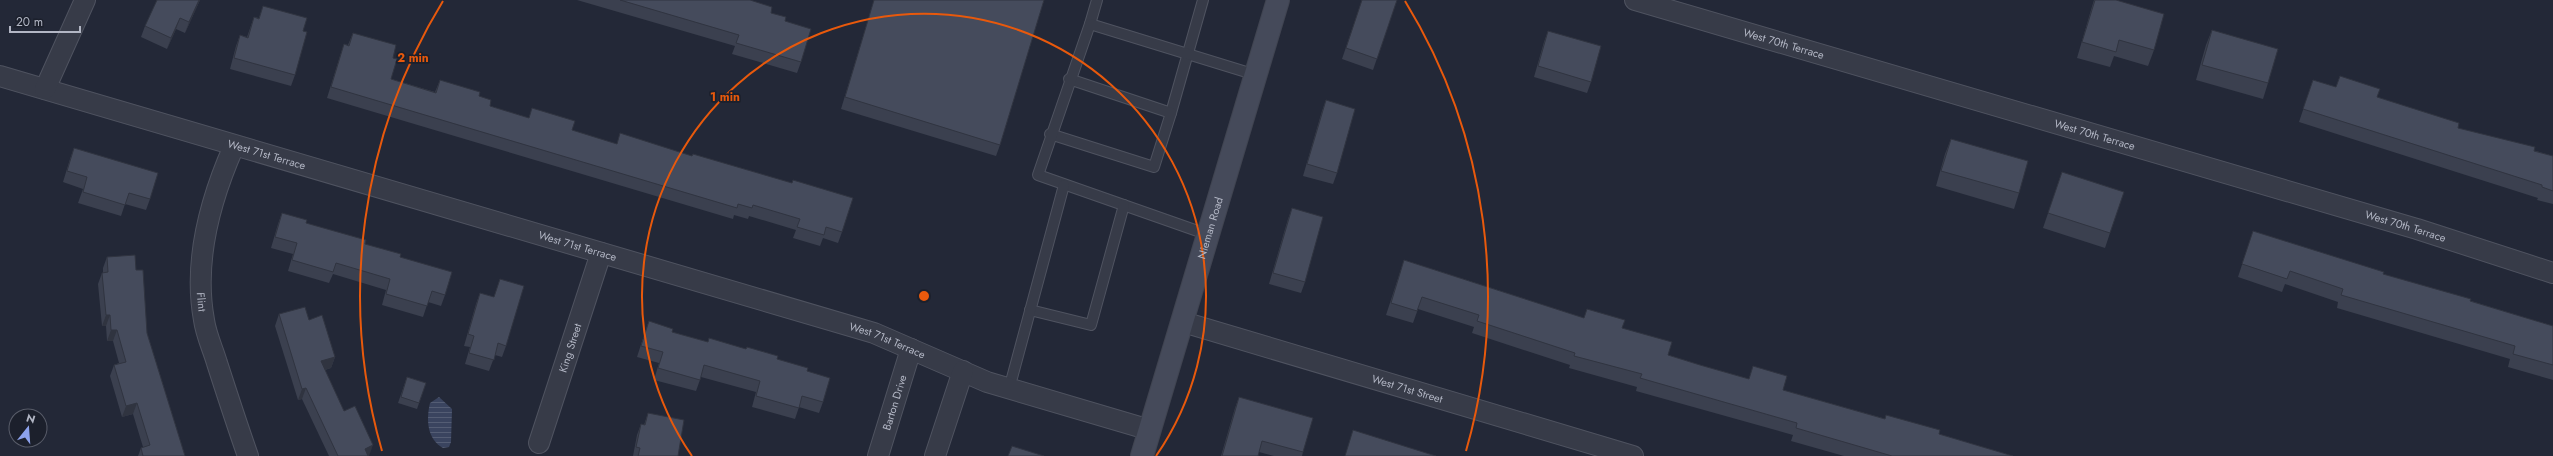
<svg xmlns="http://www.w3.org/2000/svg" width="2553" height="456" viewBox="0 0 2553 456" font-family="Jost,sans-serif">
  <defs>
    <pattern id="water-rules" width="6" height="5" patternUnits="userSpaceOnUse"><rect width="6" height="5" fill="#3a445f"/><path d="M0 2.5h6" fill="none" stroke="#545d74"/></pattern>
  </defs>
  <rect width="100%" height="100%" fill="#232837"/>
  <path fill="url(#water-rules)" d="M 439,397 L 452,409 L 451,442 L 449,447 L 443,448 C 427,439 426,420 430,403 Z"/>
  <g fill="none" stroke-linecap="round" stroke-linejoin="round">
    <g stroke="#4f5360" stroke-width="12">
      <g id="lane">
        <path d="M 1090,24 L 1097,0"/>
        <path d="M 1171,113 L 1203,0"/>
        <path d="M 1050,134 L 1154,167 L 1171,113 L 1069,79"/>
        <path d="M 1209,235 L 1038,175 L 1090,24 L 1256,75"/>
        <path d="M 1030,310 L 1091,325 L 1124,205"/>
        <path d="M 1009,389 L 1064,185"/>
      </g>
    </g>
    <g stroke="#4f5360" stroke-width="22">
      <g id="street">
        <path id="s1" d="M 1635,0 L 2417,229 L 2553,273"/>
        <path id="s2" d="M 0,76 L 874,333 L 987,382 L 1150,430"/>
        <path d="M 45,89 L 85,0"/>
        <path id="s3" d="M 234,146 C 210,200 193,260 204,320 C 206,335 213,349 217,363 C 227,394 237,425 248,456"/>
        <path id="s4" d="M 1183,322 L 1633,456"/>
        <path id="s5" d="M 539,443 L 601,253"/>
        <path id="s6" d="M 878,456 L 911,349"/>
        <path d="M 935,456 L 963,371"/>
      </g>
    </g>
    <g stroke="#404451" stroke-width="24">
      <g id="secondary">
        <path id="s7" d="M 1142,456 L 1278,0"/>
      </g>
    </g>
    <use href="#lane" stroke="#373b48" stroke-width="10"/>
    <use href="#street" stroke="#373b48" stroke-width="20"/>
    <use href="#secondary" stroke="#454a5a" stroke-width="22"/>
  </g>
  <g fill="#3b404f">
    <path d="M 200,0 L 185,33 L 176,29 L 167,49 L 141,37 L 145,26 Z"/>
    <path d="M 577,0 L 750,0 L 785,21 L 801,62 L 797,73 L 732,54 L 735,46 Z"/>
    <path d="M 874,0 L 1044,0 L 1000,145 L 996,156 L 841,109 Z"/>
    <path d="M 1362,0 L 1397,0 L 1373,70 L 1342,59 Z"/>
    <path d="M 2094,0 L 2116,0 L 2154,50 L 2148,66 L 2114,56 L 2110,67 L 2077,58 L 2091,10 Z"/>
    <path d="M 263,6 L 303,31 L 295,75 L 291,86 L 230,69 L 236,46 L 240,35 L 247,37 L 254,17 L 259,18 Z"/>
    <path d="M 2212,30 L 2268,83 L 2263,99 L 2196,80 L 2206,45 Z"/>
    <path d="M 1548,31 L 1591,82 L 1587,93 L 1534,77 L 1544,42 Z"/>
    <path d="M 353,33 L 393,58 L 391,79 L 435,92 L 440,80 L 479,96 L 490,106 L 529,118 L 532,108 L 572,130 L 842,232 L 838,243 L 823,238 L 820,246 L 793,238 L 796,230 L 749,216 L 748,219 L 734,215 L 733,219 L 327,98 L 340,56 L 344,44 L 348,45 Z"/>
    <path d="M 2340,76 L 2377,97 L 2458,128 L 2553,156 L 2553,204 L 2537,200 L 2538,198 L 2299,122 L 2313,80 L 2336,87 Z"/>
    <path d="M 1326,100 L 1337,173 L 1333,184 L 1303,176 L 1322,111 Z"/>
    <path d="M 1951,139 L 2019,193 L 2014,209 L 1936,186 L 1945,154 Z"/>
    <path d="M 74,148 L 150,199 L 146,210 L 125,204 L 121,216 L 78,203 L 83,189 L 63,182 L 70,159 Z"/>
    <path d="M 2062,172 L 2110,233 L 2105,248 L 2043,228 Z"/>
    <path d="M 1292,208 L 1305,282 L 1301,293 L 1269,284 L 1288,219 Z"/>
    <path d="M 282,213 L 306,223 L 365,244 L 400,257 L 445,295 L 441,306 L 428,302 L 423,317 L 382,305 L 386,290 L 333,274 L 329,283 L 288,271 L 293,254 L 271,248 L 278,224 Z"/>
    <path d="M 2253,231 L 2383,274 L 2553,326 L 2553,380 L 2508,367 L 2510,359 L 2337,308 L 2338,302 L 2285,284 L 2282,292 L 2238,277 Z"/>
    <path d="M 107,257 L 136,270 L 147,333 L 185,456 L 138,456 L 141,448 L 143,447 L 133,414 L 122,417 L 110,376 L 114,365 L 119,363 L 113,341 L 107,341 L 106,326 L 102,326 L 98,284 L 102,273 L 103,273 L 103,268 Z"/>
    <path d="M 1404,260 L 1584,318 L 1587,309 L 1622,328 L 1668,355 L 1700,365 L 1749,379 L 1753,366 L 1783,390 L 1939,434 L 2013,456 L 1844,456 L 1791,441 L 1793,435 L 1636,391 L 1637,387 L 1569,368 L 1570,365 L 1472,333 L 1474,327 L 1418,309 L 1413,323 L 1386,315 Z"/>
    <path d="M 500,279 L 506,346 L 502,357 L 495,355 L 489,371 L 465,364 L 470,347 L 464,346 L 476,304 L 480,293 L 494,297 Z"/>
    <path d="M 279,314 L 309,320 L 335,357 L 331,368 L 325,370 L 344,411 L 369,456 L 329,456 L 302,399 L 298,400 L 275,326 Z"/>
    <path d="M 649,321 L 672,332 L 708,342 L 777,359 L 807,371 L 823,402 L 819,413 L 799,407 L 795,419 L 752,407 L 756,392 L 701,377 L 696,391 L 654,380 L 659,363 L 637,357 L 645,332 Z"/>
    <path d="M 407,377 L 426,383 L 417,409 L 398,403 Z"/>
    <path d="M 1239,397 L 1303,452 L 1302,456 L 1274,456 L 1259,452 L 1258,456 L 1221,456 L 1235,408 Z"/>
    <path d="M 648,413 L 678,456 L 633,456 L 637,435 L 641,424 L 644,425 Z"/>
  </g>
  <g fill="#303440">
    <path d="M 199,0 L 200,0 L 185,33 L 189,22 Z"/>
    <path d="M 180,18 L 176,29 L 167,49 L 171,38 Z"/>
    <path d="M 106,315 L 110,315 L 106,326 L 102,326 Z"/>
    <path d="M 111,330 L 117,330 L 113,341 L 107,341 Z"/>
    <path d="M 335,357 L 331,368 L 317,372 L 321,361 Z"/>
    <path d="M 306,388 L 302,399 L 298,400 L 302,389 Z"/>
    <path d="M 137,403 L 133,414 L 122,417 L 126,406 Z"/>
    <path d="M 373,445 L 369,456 L 362,456 L 365,449 Z"/>
  </g>
  <g fill="#454b5c" stroke="#303440">
    <path d="M 157,0 L 199,0 L 189,22 L 180,18 L 171,38 L 145,26 Z"/>
    <path d="M 620,0 L 750,0 L 772,7 L 771,13 L 786,17 L 785,21 L 811,29 L 801,62 L 736,43 L 739,35 Z"/>
    <path d="M 874,0 L 1044,0 L 1000,145 L 845,97 Z"/>
    <path d="M 1362,0 L 1397,0 L 1377,59 L 1346,48 Z"/>
    <path d="M 2095,0 L 2116,0 L 2164,14 L 2154,50 L 2119,40 L 2116,52 L 2082,42 Z"/>
    <path d="M 263,6 L 307,18 L 303,31 L 307,32 L 295,75 L 234,58 L 240,35 L 248,38 L 254,17 L 259,19 Z"/>
    <path d="M 2212,30 L 2278,49 L 2268,83 L 2202,65 Z"/>
    <path d="M 1548,31 L 1601,46 L 1591,82 L 1538,66 Z"/>
    <path d="M 353,33 L 396,45 L 393,58 L 397,59 L 391,79 L 436,93 L 440,80 L 480,92 L 479,96 L 491,100 L 490,106 L 529,118 L 532,108 L 575,121 L 572,130 L 617,144 L 620,133 L 692,156 L 693,154 L 792,183 L 793,180 L 853,198 L 842,232 L 826,227 L 824,235 L 797,227 L 800,219 L 753,205 L 752,208 L 738,204 L 737,208 L 331,87 L 344,44 L 349,46 Z"/>
    <path d="M 2340,76 L 2380,89 L 2377,97 L 2459,123 L 2458,128 L 2535,147 L 2534,151 L 2553,156 L 2553,191 L 2542,187 L 2542,185 L 2303,109 L 2313,80 L 2336,87 Z"/>
    <path d="M 1326,100 L 1355,109 L 1337,173 L 1307,164 Z"/>
    <path d="M 1951,139 L 2028,161 L 2019,193 L 1941,171 Z"/>
    <path d="M 74,148 L 158,173 L 150,199 L 129,193 L 125,205 L 83,192 L 87,177 L 67,171 Z"/>
    <path d="M 2062,172 L 2124,192 L 2110,233 L 2048,213 Z"/>
    <path d="M 1292,208 L 1323,217 L 1305,282 L 1273,273 Z"/>
    <path d="M 282,213 L 307,220 L 306,223 L 366,240 L 365,244 L 401,254 L 400,257 L 452,272 L 445,295 L 432,291 L 427,306 L 386,294 L 390,279 L 336,263 L 333,272 L 292,260 L 297,243 L 275,237 Z"/>
    <path d="M 2253,231 L 2384,272 L 2383,274 L 2471,299 L 2470,301 L 2553,326 L 2553,365 L 2513,354 L 2515,346 L 2341,295 L 2343,289 L 2290,271 L 2287,279 L 2242,264 Z"/>
    <path d="M 135,255 L 136,270 L 143,270 L 147,333 L 185,456 L 143,456 L 141,448 L 150,445 L 137,403 L 126,406 L 114,365 L 126,362 L 117,330 L 111,330 L 110,315 L 106,315 L 102,273 L 108,272 L 107,257 Z"/>
    <path d="M 1404,260 L 1584,318 L 1587,309 L 1625,320 L 1622,328 L 1672,342 L 1668,355 L 1700,365 L 1749,379 L 1753,366 L 1787,376 L 1783,390 L 1885,419 L 1886,415 L 1940,430 L 1939,434 L 2013,456 L 1892,456 L 1796,428 L 1797,423 L 1640,378 L 1642,374 L 1574,356 L 1575,353 L 1477,321 L 1479,315 L 1422,297 L 1417,311 L 1391,303 Z"/>
    <path d="M 500,279 L 524,286 L 506,346 L 498,343 L 494,360 L 469,353 L 474,336 L 468,334 L 480,293 L 494,297 Z"/>
    <path d="M 305,307 L 309,320 L 322,315 L 335,357 L 321,361 L 344,411 L 355,406 L 373,445 L 365,449 L 368,456 L 338,456 L 306,388 L 302,389 L 279,314 Z"/>
    <path d="M 649,321 L 673,329 L 672,332 L 708,342 L 709,338 L 746,349 L 747,347 L 778,356 L 777,359 L 808,368 L 807,371 L 830,378 L 823,402 L 802,396 L 799,408 L 756,396 L 760,381 L 704,365 L 700,380 L 658,368 L 663,352 L 641,346 Z"/>
    <path d="M 407,377 L 426,383 L 419,403 L 401,397 Z"/>
    <path d="M 1239,397 L 1313,418 L 1303,452 L 1262,441 L 1258,456 L 1222,456 Z"/>
    <path d="M 648,413 L 684,420 L 678,456 L 638,456 L 640,448 L 636,447 L 641,424 L 645,425 Z"/>
    <path d="M 1353,430 L 1436,456 L 1345,456 Z"/>
    <path d="M 1012,446 L 1044,456 L 1008,456 Z"/>
  </g>
  <g fill="none" stroke="#e8590c" stroke-width="2">
    <path d="M692 456A282 282 0 1 1 1156 456"/>
    <path d="M382 451A564 564 0 0 1 443 1M1405 1A564 564 0 0 1 1466 451"/>
  </g>
  <g text-anchor="middle" stroke-width="3.5" stroke-linejoin="round" paint-order="stroke">
    <g font-size="11" fill="#b2b6c4" stroke="#1c202c">
      <text dy="4" stroke="none"><textPath href="#s1" startOffset="155">West 70th Terrace</textPath></text>
      <text dy="4" stroke="none"><textPath href="#s1" startOffset="479">West 70th Terrace</textPath></text>
      <text dy="4" stroke="none"><textPath href="#s2" startOffset="278">West 71st Terrace</textPath></text>
      <text dy="4" stroke="none"><textPath href="#s1" startOffset="803">West 70th Terrace</textPath></text>
      <text dy="4" stroke="none"><textPath href="#s7" startOffset="238">Nieman Road</textPath></text>
      <text dy="4" stroke="none"><textPath href="#s2" startOffset="602">West 71st Terrace</textPath></text>
      <text dy="4" stroke="none"><textPath href="#s3" startOffset="161">Flint</textPath></text>
      <text dy="4" stroke="none"><textPath href="#s2" startOffset="926">West 71st Terrace</textPath></text>
      <text dy="4" stroke="none"><textPath href="#s5" startOffset="100">King Street</textPath></text>
      <text dy="4" stroke="none"><textPath href="#s4" startOffset="234">West 71st Street</textPath></text>
      <text dy="4" stroke="none"><textPath href="#s6" startOffset="56">Barton Drive</textPath></text>
    </g>
  </g>
  <circle cx="924" cy="296" r="6" fill="#e8590c" stroke="#1c202c" stroke-width="2"/>
  <g font-size="12" text-anchor="middle" font-weight="bold" fill="#e8590c" stroke="#1c202c" stroke-width="3.5" stroke-linejoin="round" paint-order="stroke">
    <text x="413" y="62">2 min</text>
    <text x="725" y="101">1 min</text>
  </g>
  <g transform="translate(28 428) rotate(17)"><circle r="19" fill="#1c202c" stroke="#585c69"/>
  <path d="M0-3L7 15L0 10L-7 15Z" fill="#8da2ed"/>
  <text y="-6" font-size="11" font-weight="bold" text-anchor="middle" fill="#b2b6c4">N</text>
  </g>
  <path d="M10 26v6h70v-6" fill="none" stroke="#b2b6c4" stroke-width="2"/>
  <text x="16" y="26" font-size="12" fill="#b2b6c4" stroke="#1c202c" stroke-width="3" paint-order="stroke">20 m</text>
</svg>
